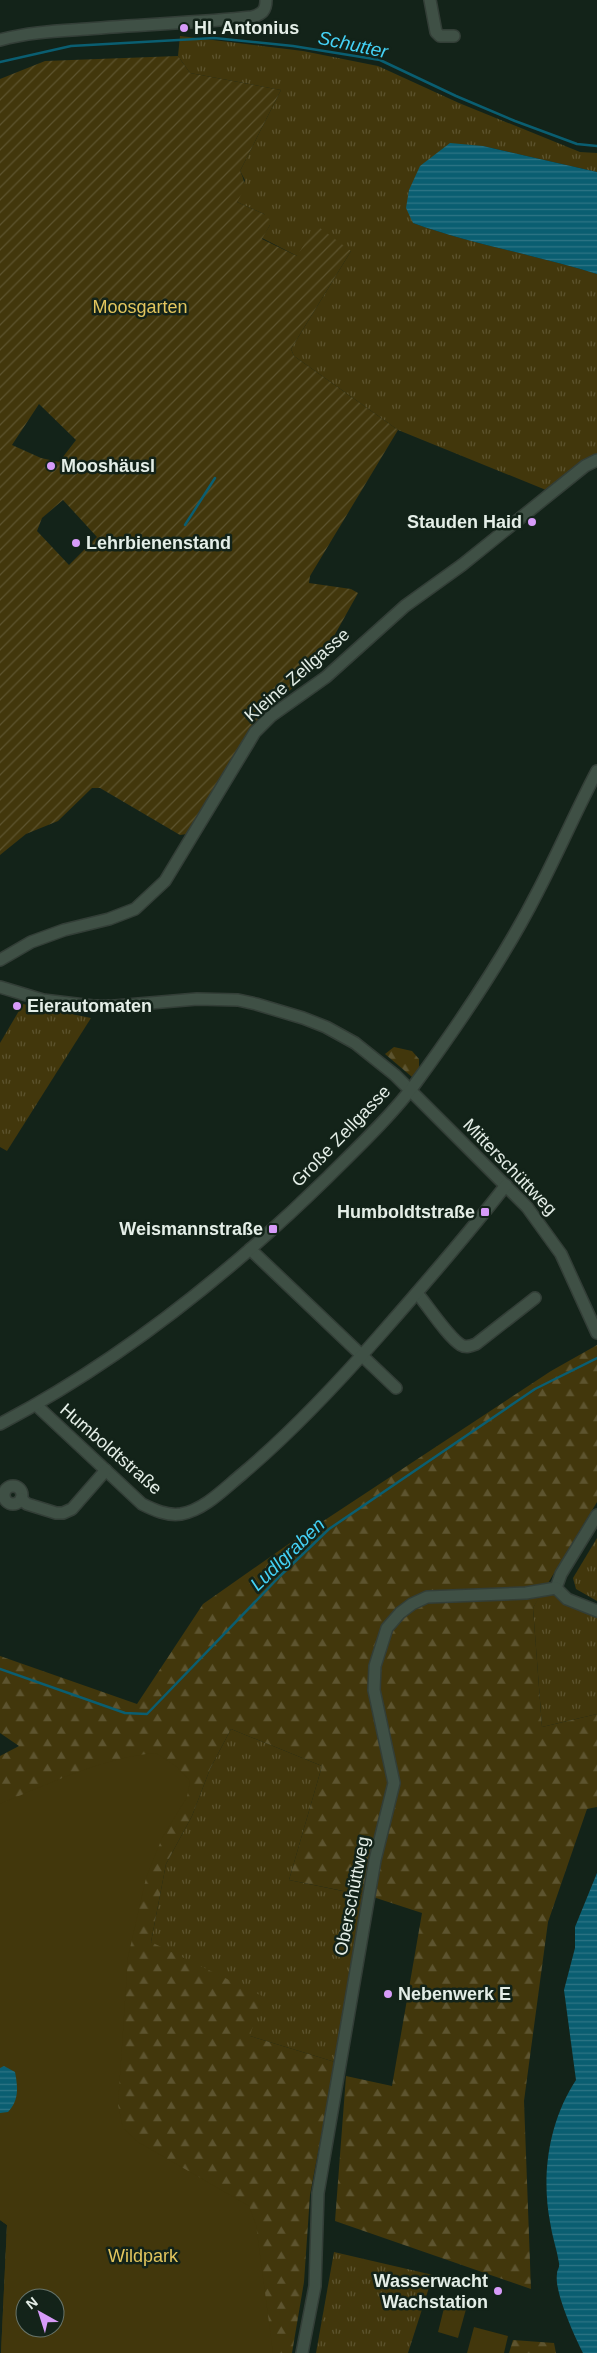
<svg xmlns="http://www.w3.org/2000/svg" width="597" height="2353" viewBox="0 0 597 2353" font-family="Arial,sans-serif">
  <defs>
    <pattern id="grass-tufts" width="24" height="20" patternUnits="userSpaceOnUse" patternTransform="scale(1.25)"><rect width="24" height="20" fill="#42370c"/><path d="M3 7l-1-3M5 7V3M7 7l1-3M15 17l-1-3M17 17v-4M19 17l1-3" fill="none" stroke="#5d542f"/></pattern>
    <pattern id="forest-firs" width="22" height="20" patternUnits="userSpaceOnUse" patternTransform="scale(1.25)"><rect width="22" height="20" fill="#42370c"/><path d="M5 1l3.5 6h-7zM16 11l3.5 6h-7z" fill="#5d542f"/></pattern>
    <pattern id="garden-furrows" width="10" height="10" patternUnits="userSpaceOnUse" patternTransform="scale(1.25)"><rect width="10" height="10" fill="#42370c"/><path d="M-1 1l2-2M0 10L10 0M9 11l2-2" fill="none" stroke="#5d542f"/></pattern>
    <pattern id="water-rules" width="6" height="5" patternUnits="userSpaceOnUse" patternTransform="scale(1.25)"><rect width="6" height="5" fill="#0a5e71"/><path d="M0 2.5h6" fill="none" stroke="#2e7585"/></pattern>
  </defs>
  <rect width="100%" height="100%" fill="#132319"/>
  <g fill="url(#grass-tufts)">
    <path d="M 180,36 L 303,51 L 378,66 L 459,103 L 580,152 L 597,153 L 597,172 L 483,146 L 413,223 C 473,245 537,255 597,274 L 597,457 L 546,490 L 398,430 L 294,356 L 291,349 L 351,251 L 297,256 L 262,238 L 270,225 L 264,214 L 237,202 L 245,180 L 240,171 L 281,90 L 190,73 L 178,56 Z"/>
    <path d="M 23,1004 L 91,1018 L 7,1151 L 0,1147 L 0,1043 Z"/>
    <path d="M 597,1538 L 597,1601 L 576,1589 L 573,1578 Z"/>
    <path d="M 553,1592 L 564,1602 L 597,1617 L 597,1714 L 542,1727 L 533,1608 L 539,1597 Z"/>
    <path d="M 231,1729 L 322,1766 L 289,1880 L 367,1896 L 335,2062 L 250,2036 L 151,1942 L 166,1864 L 192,1816 L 210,1769 Z"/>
    <path d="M 334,2252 L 433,2275 L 408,2353 L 316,2353 Z"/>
  </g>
  <g fill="url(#forest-firs)" fill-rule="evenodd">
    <path d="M 394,1047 L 412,1051 L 419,1059 L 419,1068 L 412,1077 L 385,1054 Z"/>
    <path d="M 597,1345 L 597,1502 L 533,1608 L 542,1727 L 597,1714 L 597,1807 L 587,1809 L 548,1922 L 524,2101 L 531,2289 L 335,2221 L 346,2076 L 392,2086 L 422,1913 L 373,1897 L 289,1880 L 322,1766 L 231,1729 L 210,1769 L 192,1816 L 166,1864 L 151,1942 L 262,1996 L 250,2036 L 335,2062 L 310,2195 L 304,2282 L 292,2353 L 1,2353 L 7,2225 L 0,2220 L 0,1756 L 19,1746 L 0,1733 L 0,1656 L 137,1704 L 203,1604 L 290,1543 L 551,1371 ZM 25,2298 L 55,2298 L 55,2328 L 25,2328 Z"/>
    <path d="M 513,2340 L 554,2343 L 556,2353 L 509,2353 Z"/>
  </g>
  <g fill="#42370c" fill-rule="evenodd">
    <path d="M 156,1753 L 177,1767 L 190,1781 L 187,1797 L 162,1838 L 146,1878 L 128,1957 L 118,2105 L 123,2128 L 138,2142 L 249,2206 L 256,2225 L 273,2353 L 1,2353 L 7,2225 L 0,2220 L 0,1804 C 45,1785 108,1756 156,1753 ZM 25,2298 L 55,2298 L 55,2328 L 25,2328 Z"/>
    <path d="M 447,2296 L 468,2302 L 458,2338 L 438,2332 Z"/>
    <path d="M 474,2327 L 508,2336 L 504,2353 L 467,2353 Z"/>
  </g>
  <path fill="url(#garden-furrows)" fill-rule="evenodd" d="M 178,56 L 190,73 L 281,90 L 240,171 C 247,184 244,190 237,202 L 264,214 L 270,220 L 270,225 L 262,239 L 297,256 L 316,225 L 351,251 L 291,349 L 294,356 L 398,430 L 310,576 L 309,583 L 351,589 L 358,593 L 318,665 L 265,713 L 187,834 L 180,835 L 100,788 L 92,788 L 58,821 L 26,834 L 0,855 L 0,79 L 45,61 ZM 39,404 L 76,440 L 59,462 L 41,458 L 12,445 ZM 63,500 L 97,537 L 69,565 L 37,531 L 42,518 Z"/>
  <g fill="url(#water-rules)">
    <path d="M 450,143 L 483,146 L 597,172 L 597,274 C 537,255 473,245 413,223 L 406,208 L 409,190 L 420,166 Z"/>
    <path d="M 597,1873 L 597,2353 L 583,2353 C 575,2337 554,2292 557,2274 C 557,2269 560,2268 559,2263 C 557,2250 552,2236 550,2222 C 541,2174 549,2121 576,2080 L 564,1990 L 575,1948 L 575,1927 Z"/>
    <path d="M 4,2066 L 15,2072 C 18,2088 19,2100 8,2112 L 0,2113 L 0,2068 Z"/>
  </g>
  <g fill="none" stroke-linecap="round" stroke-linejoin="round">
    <g stroke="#0a5e71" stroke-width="2.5">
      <path d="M 0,62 L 71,46 L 214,38 L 293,46 L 380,60 L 456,96 L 515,121 L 577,144 L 597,146"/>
      <path d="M 185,525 L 215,478"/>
      <path d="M 0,1669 L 125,1713 L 147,1714 L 280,1576 L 329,1529 L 535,1389 L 597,1358"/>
    </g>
    <g stroke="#333e37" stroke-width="14">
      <g id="minor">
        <path d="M 430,0 L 436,32 L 440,36 L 454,36"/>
        <path d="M 0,40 C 29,32 58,31 87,29 C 142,24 197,23 252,17 C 262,14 266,11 266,0"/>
        <path d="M 0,960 L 31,942 L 64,930 L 109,919 L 135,909 L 165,881 L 255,732 L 271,716 L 326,677 L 405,606 L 462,565 L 585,466 L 597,460"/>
        <path d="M 0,987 L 43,1000 L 93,1006 L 115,1006 L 197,999 L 238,1000 L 256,1004 L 303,1018 L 326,1027 L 355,1043 L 395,1075 L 527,1207 L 561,1254 L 597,1333"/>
        <path d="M 250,1249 L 396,1388"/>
        <path d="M 417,1293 C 428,1306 448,1337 461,1345 C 466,1348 471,1346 476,1344 L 535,1298"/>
        <path d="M 36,1405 L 142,1504 C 154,1510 167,1516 181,1514 C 204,1510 224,1489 241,1475 C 291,1433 336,1385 379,1336 C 423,1286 466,1237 506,1185"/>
        <path d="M 0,1424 C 122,1360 230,1273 328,1177 C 358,1147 390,1117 415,1084 C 459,1024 503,960 537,893 C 558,853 576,811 597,771"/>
        <circle cx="13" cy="1495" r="9"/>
        <path d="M 21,1499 L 27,1504 L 56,1513 L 63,1513 L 72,1509 L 106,1470"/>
        <path d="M 556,1588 L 561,1574 L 597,1515"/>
        <path d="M 556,1588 L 567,1599 L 597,1611"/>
        <path d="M 302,2353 L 315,2286 L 318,2193 L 375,1860 L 394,1783 L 374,1690 L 375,1666 L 387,1628 L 400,1613 L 412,1604 L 427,1597 L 526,1593 L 556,1588"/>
      </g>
    </g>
    <use href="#minor" stroke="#3f5045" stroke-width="11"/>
  </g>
  <g fill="#d79bf9" stroke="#132319" stroke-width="2">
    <circle cx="184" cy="28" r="5"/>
    <circle cx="51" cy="466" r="5"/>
    <circle cx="532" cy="522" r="5"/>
    <circle cx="76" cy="543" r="5"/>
    <circle cx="17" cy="1006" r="5"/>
    <rect x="480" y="1207" width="10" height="10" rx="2.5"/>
    <rect x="268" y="1224" width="10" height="10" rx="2.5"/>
    <circle cx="388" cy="1994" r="5"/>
    <circle cx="498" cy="2291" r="5"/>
  </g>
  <g text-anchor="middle" stroke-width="5" stroke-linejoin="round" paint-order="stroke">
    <g font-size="18" font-weight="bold" fill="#e4eee7" stroke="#132319" text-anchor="start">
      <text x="194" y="34">Hl. Antonius</text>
      <text x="61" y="472">Mooshäusl</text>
      <text x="522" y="528" text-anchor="end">Stauden Haid</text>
      <text x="86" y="549">Lehrbienenstand</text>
      <text x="27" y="1012">Eierautomaten</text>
      <text x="475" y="1218" text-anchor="end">Humboldtstraße</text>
      <text x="263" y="1235" text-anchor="end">Weismannstraße</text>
      <text x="398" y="2000">Nebenwerk E</text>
      <text x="488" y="2287" text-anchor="end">Wasserwacht<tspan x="488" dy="21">Wachstation</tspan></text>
    </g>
    <g font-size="18" fill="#e3c65e" stroke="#132319">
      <text x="140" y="313">Moosgarten</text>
      <text x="143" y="2262">Wildpark</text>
    </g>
    <g font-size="18" fill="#e4eee7" stroke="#132319">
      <text transform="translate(297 675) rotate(-41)" y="6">Kleine Zellgasse</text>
      <text transform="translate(341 1136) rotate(-46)" y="6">Große Zellgasse</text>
      <text transform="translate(510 1167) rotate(46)" y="6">Mitterschüttweg</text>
      <text transform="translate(111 1449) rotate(41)" y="6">Humboldtstraße</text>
      <text transform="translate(352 1896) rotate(-79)" y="6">Oberschüttweg</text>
    </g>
    <g font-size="19" font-style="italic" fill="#44d1f5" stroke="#132319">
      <text transform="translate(353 44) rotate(12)" y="7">Schutter</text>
      <text transform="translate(287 1554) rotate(-44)" y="7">Ludlgraben</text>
    </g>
  </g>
  <g transform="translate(40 2313) rotate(321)"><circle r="24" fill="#132319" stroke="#67746b"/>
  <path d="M0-4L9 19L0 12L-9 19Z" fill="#d79bf9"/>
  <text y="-8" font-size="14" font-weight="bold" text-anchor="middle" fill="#e4eee7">N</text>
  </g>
</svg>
